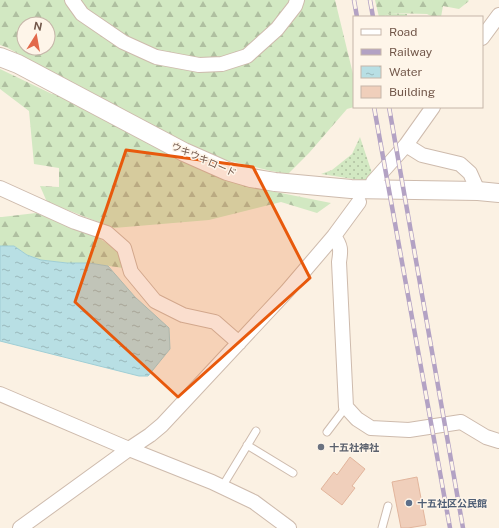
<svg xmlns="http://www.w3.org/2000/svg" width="499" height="528" font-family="'Public Sans','Noto Sans JP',sans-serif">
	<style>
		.grass { fill: url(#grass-dots) }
		.forest { fill: url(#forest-firs); fill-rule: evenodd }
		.water { fill: url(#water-ripples); stroke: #9fced5 }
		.building { fill: #f0cfbb; stroke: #e2b59c }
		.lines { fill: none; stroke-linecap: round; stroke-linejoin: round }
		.service-casing { stroke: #cebbad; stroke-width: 9 }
		.minor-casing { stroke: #cebbad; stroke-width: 16 }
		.tertiary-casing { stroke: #cebbad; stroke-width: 20 }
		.service { stroke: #fff; stroke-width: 7 }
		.minor { stroke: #fff; stroke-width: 14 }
		.tertiary { stroke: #fff; stroke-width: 18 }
		.rail-casing { stroke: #b3a2c4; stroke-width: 4.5 }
		.rail { stroke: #fef5e9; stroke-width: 3; stroke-dasharray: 9; stroke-linecap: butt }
		.marked { fill: #e8590c; fill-opacity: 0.2; stroke: #e8590c; stroke-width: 3; stroke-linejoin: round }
		.worship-dot { fill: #6b7280; stroke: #fef5e9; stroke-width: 1.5 }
		.service-dot { fill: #5c6f8a; stroke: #fef5e9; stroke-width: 1.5 }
		.labels { text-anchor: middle; stroke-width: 3; stroke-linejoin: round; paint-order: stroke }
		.street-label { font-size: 10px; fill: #72574a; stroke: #fef5e9 }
		.worship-label { font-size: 10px; font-weight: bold; fill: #5b616d; stroke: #fef5e9; text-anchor: start }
		.service-label { font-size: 10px; font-weight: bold; fill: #4e5e75; stroke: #fef5e9; text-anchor: start }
	</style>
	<defs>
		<pattern id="grass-dots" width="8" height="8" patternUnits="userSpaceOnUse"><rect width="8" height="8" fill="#d2e8c2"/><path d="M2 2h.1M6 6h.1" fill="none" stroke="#afbfa0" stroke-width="1.8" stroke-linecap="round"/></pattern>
		<pattern id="forest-firs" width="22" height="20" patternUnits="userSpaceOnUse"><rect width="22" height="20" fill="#d2e8c2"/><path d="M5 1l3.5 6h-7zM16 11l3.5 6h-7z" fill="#afbfa0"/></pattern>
		<pattern id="water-ripples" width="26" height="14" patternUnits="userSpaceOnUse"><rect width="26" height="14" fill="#b8dfe4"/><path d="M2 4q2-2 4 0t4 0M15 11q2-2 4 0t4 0" fill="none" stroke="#9ab8bb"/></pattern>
	</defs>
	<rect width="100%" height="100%" fill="#fbf1e3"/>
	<path class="grass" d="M391,13L407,14V17H382Z
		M360,137L372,173L366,181L321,174L332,170L352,154Z"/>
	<path class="forest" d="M0,0H335L354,78V107L347,109L309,153L288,174L271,171L226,160L175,141L169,152L228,181L276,192L331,203L317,213L281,202L209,220L114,228L47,202L40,186L59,187V168L34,164L29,111L0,89V69L52,94L70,82L6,47L0,45ZM24,24H48V48H24Z
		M375,0H468L469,1L459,9L443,6L441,17H433L427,14L391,13L382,17H379Z
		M36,213L99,238L117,250L123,268L89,263H67L41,260L27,255L14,246H0V217H2Z"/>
	<path class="water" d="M0,246H14L27,255L41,260L67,263H89L108,266L135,297L169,328L170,349L148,376H139L0,341Z"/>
	<path class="building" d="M350,457L365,469L352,486L355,488L342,505L321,489L334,472L337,475Z
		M417,477L426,525L408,528H401L392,482Z"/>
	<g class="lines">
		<defs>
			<path id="service" d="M327,432L346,407
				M247,445L293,473
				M222,487L256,431
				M382,528L388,506"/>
			<path id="minor" d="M72,0L82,14L123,42L156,57L199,65L222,64L247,56L277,29L295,6L297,0
				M482,38L499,15
				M406,145L422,155L460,164L470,173L478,191
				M373,182L406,145L433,107
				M0,188L75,222L107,233L124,248L131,272L155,301L183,315L215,322L239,343
				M334,236C341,246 341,250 339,262L346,407L357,419L371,428L409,430L461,422L486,437L499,441
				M0,394L129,449L212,482L254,502L289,528
				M20,528L129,449L150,435L162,425L287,291L334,236L359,202"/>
			<path id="tertiary" d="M0,57L18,64L184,152L227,171L251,178L275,182L351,189L478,191L499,193"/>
		</defs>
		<use href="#service" class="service-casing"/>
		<use href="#minor" class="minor-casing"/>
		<use href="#tertiary" class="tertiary-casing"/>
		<use href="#service" class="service"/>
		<use href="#minor" class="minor"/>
		<use href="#tertiary" class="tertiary"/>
		<defs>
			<path id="rail" d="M354,0L357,17
				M370,0L373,17
				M374,107L450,528
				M389,107L463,528"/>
		</defs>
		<use href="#rail" class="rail-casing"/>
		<use href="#rail" class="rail"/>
	</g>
	<path class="marked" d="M126,150L253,167L310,278L178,397L75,302Z"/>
	<circle class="worship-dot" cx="321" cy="447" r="4"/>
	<circle class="service-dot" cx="409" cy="503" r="4"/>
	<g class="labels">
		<g class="street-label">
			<text transform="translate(204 159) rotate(24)" y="4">ウキウキロード</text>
		</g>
		<g class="worship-label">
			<text x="329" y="451">十五社神社</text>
		</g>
		<g class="service-label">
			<text x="417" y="507">十五社区公民館</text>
		</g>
	</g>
	<rect x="353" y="16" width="130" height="92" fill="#fef5e9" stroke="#c6b6a9"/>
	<rect x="361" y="29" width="20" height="6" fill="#ffffff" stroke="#c6b6a9"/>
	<text x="389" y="36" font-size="12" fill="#72574a">Road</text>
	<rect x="361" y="49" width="20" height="6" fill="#b3a2c4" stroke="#c6b6a9"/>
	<text x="389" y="56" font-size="12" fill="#72574a">Railway</text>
	<rect x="361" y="66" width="20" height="12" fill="url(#water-ripples)" stroke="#c6b6a9"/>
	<text x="389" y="76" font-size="12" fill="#72574a">Water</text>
	<rect x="361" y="86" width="20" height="12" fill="#f0cfbb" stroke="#c6b6a9"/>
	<text x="389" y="96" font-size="12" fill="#72574a">Building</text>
	<g transform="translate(36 36) rotate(11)"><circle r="19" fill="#fef5e9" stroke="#c6b6a9"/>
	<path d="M0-3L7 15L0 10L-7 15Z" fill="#e2694b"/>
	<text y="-6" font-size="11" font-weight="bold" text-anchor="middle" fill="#72574a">N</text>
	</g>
</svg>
